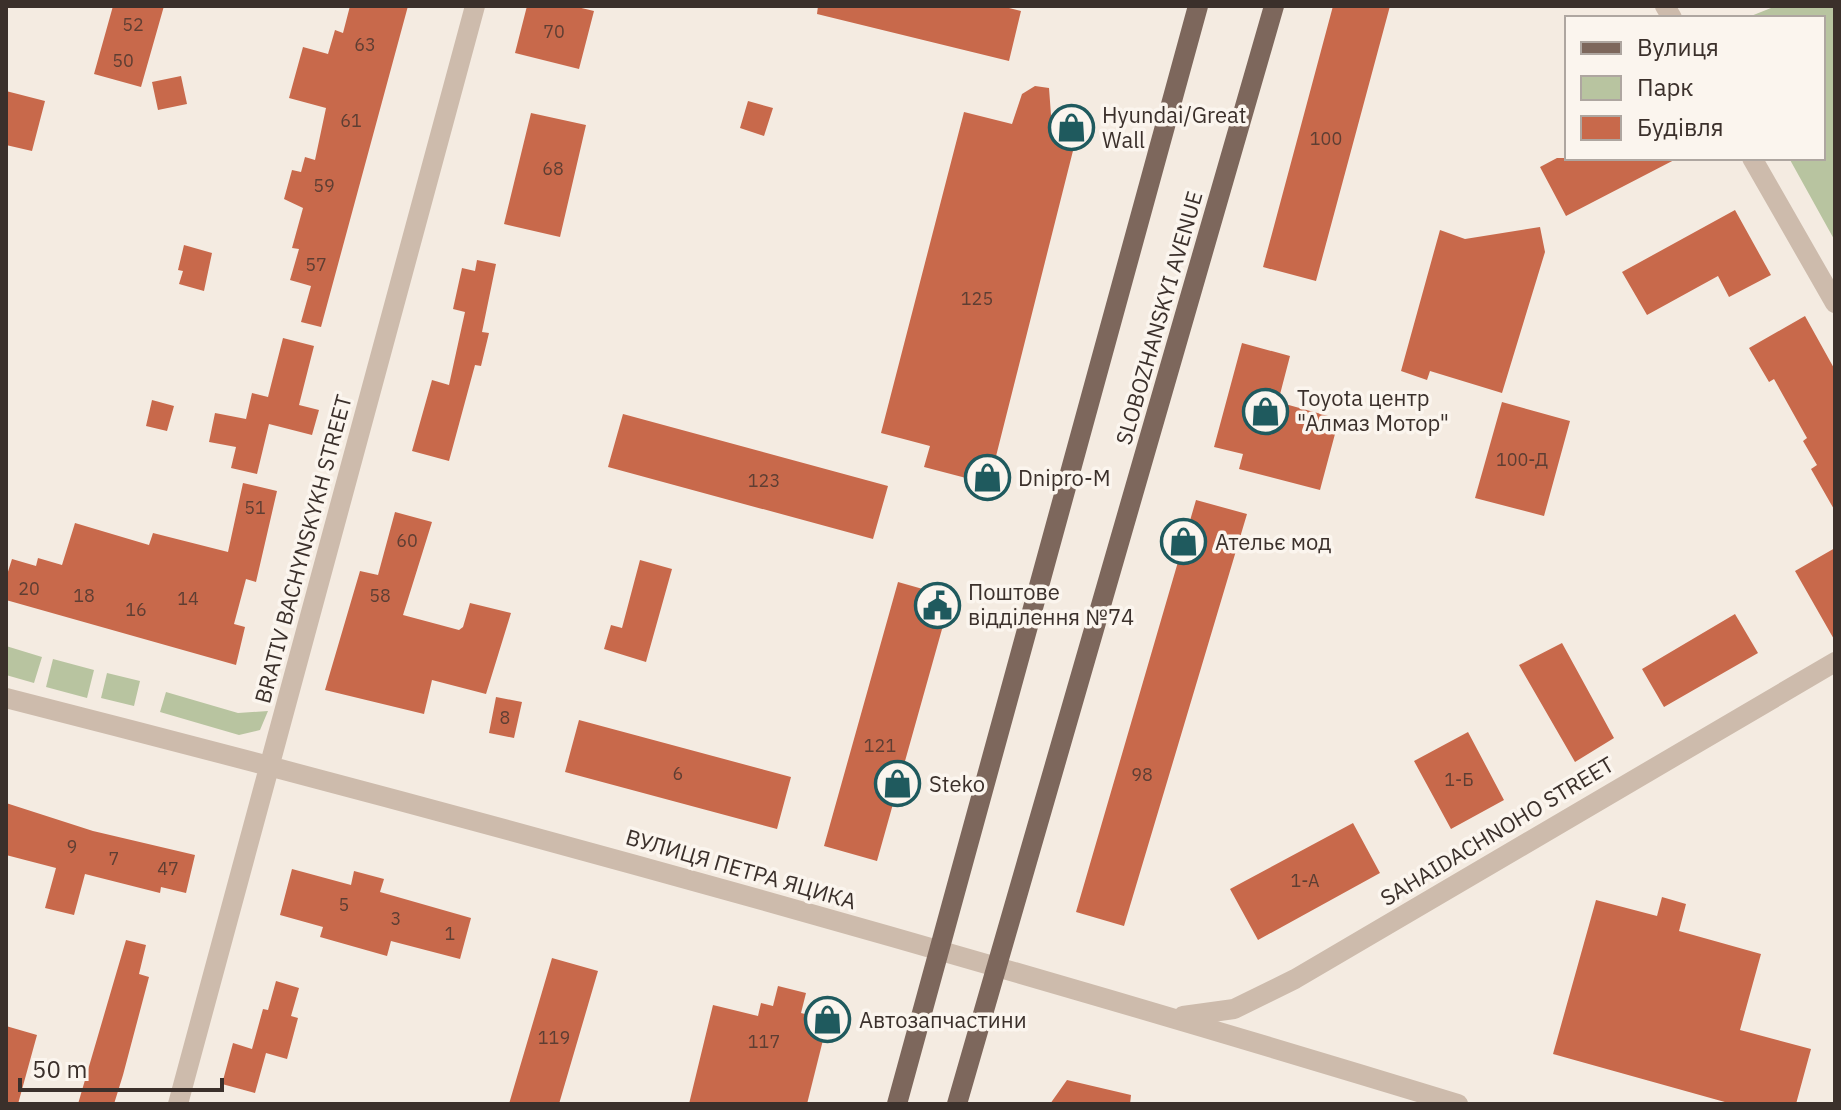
<svg xmlns="http://www.w3.org/2000/svg" width="1841" height="1110" font-family="'IBM Plex Sans',sans-serif">
	<style>
		.green { fill: #b8c4a0 }
		.building { fill: #c8694b }
		.lines { fill: none; stroke-linecap: round; stroke-linejoin: round }
		.minor { stroke: #cdbbac; stroke-width: 20 }
		.major { stroke: #7d675c; stroke-width: 20 }
		.labels { text-anchor: middle; stroke-width: 7; stroke-linejoin: round; paint-order: stroke }
		.number-label { font-size: 18px; fill: #5e3e33 }
		.poi-label { font-size: 22px; fill: #3b302b; stroke: #fbf5ee; text-anchor: start }
		.street-label { font-size: 22px; fill: #3b302b; stroke: #fbf5ee }
	</style>
	<rect width="100%" height="100%" fill="#f4ebe1"/>
	<path class="green" d="M1776,6H1835V241L1789,158H1823V18H1746Z
		M6,646L42,657L34,683L6,675Z
		M53,659L94,670L87,698L46,687Z
		M107,673L140,681L134,706L101,698Z
		M166,692L238,713L268,711L260,730L239,735L160,712Z"/>
	<path class="building" d="M113,6H164L141,87L94,74Z
		M350,6H408L321,327L301,322L311,286L290,280L299,249L292,248L303,208L284,199L292,170L301,172L305,157L315,160L326,108L289,98L303,47L328,54L335,30L343,33Z
		M527,6H573L594,11L579,69L515,53Z
		M818,6H1001L1021,11L1009,61L817,14Z
		M1333,6H1390L1316,281L1263,267Z
		M181,76L187,104L158,110L152,82Z
		M1035,86L1049,88L1051,115L1080,123L989,484L924,467L930,446L881,433L964,112L1012,124L1022,94Z
		M6,91L45,101L32,151L6,145Z
		M748,101L773,108L764,136L740,128Z
		M531,113L586,125L560,237L504,224Z
		M1557,158H1678L1566,216L1540,167Z
		M1735,210L1771,275L1729,297L1718,276L1647,315L1622,272Z
		M1540,227L1545,252L1502,393L1430,371L1427,380L1401,371L1440,230L1465,239Z
		M184,245L212,253L204,291L179,284L183,271L178,270Z
		M477,260L496,264L482,332L489,333L481,366L475,365L449,461L412,451L432,380L449,385L465,312L453,309L462,268L475,271Z
		M1805,316L1835,370V511L1811,469L1817,465L1803,441L1807,438L1774,379L1769,382L1749,348Z
		M283,338L314,346L299,405L319,410L312,435L269,424L257,474L231,468L236,447L209,442L215,413L246,419L252,393L268,397Z
		M1242,343L1290,356L1278,402L1339,419L1320,490L1239,469L1243,454L1214,447Z
		M152,400L174,406L167,431L146,426Z
		M1502,402L1570,421L1544,516L1475,498Z
		M623,414L888,486L873,539L608,467Z
		M243,483L277,491L256,582L246,579L234,624L245,627L236,665L6,600V578L12,559L36,566L38,558L62,565L75,523L149,545L153,533L228,552Z
		M1196,500L1247,514L1124,926L1076,912Z
		M395,512L432,522L403,615L459,630L463,627L470,603L511,613L486,694L432,680L424,714L325,690L360,571L378,575Z
		M1835,548V641L1795,571Z
		M640,560L672,569L646,662L604,649L611,625L622,628Z
		M898,582L951,597L877,861L824,846Z
		M1735,614L1758,653L1664,707L1642,669Z
		M1562,643L1614,738L1575,762L1519,665Z
		M496,697L522,702L514,738L489,733Z
		M579,720L791,777L777,829L565,772Z
		M1468,732L1504,800L1451,829L1414,761Z
		M6,803L93,831L195,855L186,893L161,887L160,893L85,874L74,915L45,908L56,868L6,855Z
		M1353,823L1380,873L1258,940L1230,889Z
		M292,869L351,885L354,871L384,879L380,892L471,918L460,959L391,941L387,956L320,937L323,927L280,915Z
		M1662,897L1686,904L1679,931L1761,954L1740,1030L1811,1049L1796,1104H1732L1553,1054L1596,900L1657,916Z
		M126,940L146,945L139,974L149,977L123,1075L114,1104H78Z
		M552,958L598,971L559,1104H509Z
		M276,981L299,988L291,1016L298,1018L287,1059L266,1053L255,1093L222,1084L233,1043L252,1049L263,1009L268,1010Z
		M778,986L806,993L801,1013L828,1020L807,1104H689L713,1005L758,1016L761,1003L773,1006Z
		M6,1026L37,1035L18,1104H6Z
		M1067,1080L1131,1095L1130,1104H1050Z"/>
	<g class="lines">
		<path class="minor" d="M1665,6L1672,18
			M1752,158L1835,303
			M6,698C493,822 977,957 1458,1104
			M1183,1016L1234,1009L1295,979L1835,662
			M178,1104L475,6"/>
		<path class="major" d="M897,1104L1198,6
			M957,1104L1274,6"/>
	</g>
	<defs>
		<symbol id="shop-ring" viewBox="-11 -11 22 22"><circle r="9.5" fill="#fbf5ee" stroke="#1f5a5e" stroke-width="1.5"/><path d="M-5-2.5h2.3a2.7 3.5 0 0 1 5.4 0H5L5.5 6h-11ZM-1.5-2.5h3a1.5 2.3 0 0 0-3 0Z" fill="#1f5a5e"/></symbol>
		<symbol id="civic-ring" viewBox="-11 -11 22 22"><circle r="9.5" fill="#fbf5ee" stroke="#1f5a5e" stroke-width="1.5"/><path d="M-.6-6.5H3V-4.5H.6V-3L4-1V1h2V6H-6V1h2V-1L-.6-3ZM-1.2 2.5V6h2.4V2.5Z" fill="#1f5a5e"/></symbol>
	</defs>
	<g fill-rule="evenodd">
		<use href="#shop-ring" x="1046" y="102" width="51" height="51"/>
		<use href="#shop-ring" x="1240" y="386" width="51" height="51"/>
		<use href="#shop-ring" x="962" y="452" width="51" height="51"/>
		<use href="#shop-ring" x="1158" y="516" width="51" height="51"/>
		<use href="#civic-ring" x="912" y="580" width="51" height="51"/>
		<use href="#shop-ring" x="872" y="758" width="51" height="51"/>
		<use href="#shop-ring" x="802" y="994" width="51" height="51"/>
	</g>
	<g class="labels">
		<g class="number-label">
			<text x="133" y="31">52</text>
			<text x="554" y="38">70</text>
			<text x="365" y="51">63</text>
			<text x="123" y="67">50</text>
			<text x="351" y="127">61</text>
			<text x="1326" y="145">100</text>
			<text x="553" y="175">68</text>
			<text x="324" y="192">59</text>
			<text x="316" y="271">57</text>
			<text x="977" y="305">125</text>
			<text x="1522" y="466">100-Д</text>
			<text x="764" y="487">123</text>
			<text x="255" y="514">51</text>
			<text x="407" y="547">60</text>
			<text x="29" y="595">20</text>
			<text x="84" y="602">18</text>
			<text x="380" y="602">58</text>
			<text x="188" y="605">14</text>
			<text x="136" y="616">16</text>
			<text x="505" y="724">8</text>
			<text x="880" y="752">121</text>
			<text x="678" y="780">6</text>
			<text x="1142" y="781">98</text>
			<text x="1459" y="786">1-Б</text>
			<text x="72" y="853">9</text>
			<text x="114" y="865">7</text>
			<text x="168" y="875">47</text>
			<text x="1305" y="887">1-А</text>
			<text x="344" y="911">5</text>
			<text x="396" y="925">3</text>
			<text x="450" y="940">1</text>
			<text x="554" y="1044">119</text>
			<text x="764" y="1048">117</text>
		</g>
		<g class="poi-label">
			<text x="1102" y="123">Hyundai/Great<tspan x="1102" dy="25">Wall</tspan></text>
			<text x="1297" y="406">Toyota центр<tspan x="1297" dy="25">"Алмаз Мотор"</tspan></text>
			<text x="1018" y="486">Dnipro-M</text>
			<text x="1215" y="550">Ательє мод</text>
			<text x="968" y="600">Поштове<tspan x="968" dy="25">відділення №74</tspan></text>
			<text x="929" y="792">Steko</text>
			<text x="859" y="1028">Автозапчастини</text>
		</g>
		<g class="street-label">
			<text transform="translate(1159 318) rotate(-74)" y="8">SLOBOZHANSKYI AVENUE</text>
			<text transform="translate(303 549) rotate(-75)" y="8">BRATIV BACHYNSKYKH STREET</text>
			<text transform="translate(1497 831) rotate(-31)" y="8">SAHAIDACHNOHO STREET</text>
			<text transform="translate(741 869) rotate(16)" y="8">ВУЛИЦЯ ПЕТРА ЯЦИКА</text>
		</g>
	</g>
	<rect width="1841" height="1110" fill="none" stroke="#3b302b" stroke-width="16"/>
	<rect x="1565" y="16" width="260" height="144" fill="#fbf5ee" stroke="#aea6a0" stroke-width="2"/>
	<rect x="1581" y="42" width="40" height="12" fill="#7d675c" stroke="#aea6a0" stroke-width="2"/>
	<text x="1637" y="56" font-size="24" fill="#3b302b">Вулиця</text>
	<rect x="1581" y="76" width="40" height="24" fill="#b8c4a0" stroke="#aea6a0" stroke-width="2"/>
	<text x="1637" y="96" font-size="24" fill="#3b302b">Парк</text>
	<rect x="1581" y="116" width="40" height="24" fill="#c8694b" stroke="#aea6a0" stroke-width="2"/>
	<text x="1637" y="136" font-size="24" fill="#3b302b">Будівля</text>
	<path d="M20 1078v12h202v-12" fill="none" stroke="#3b302b" stroke-width="4"/>
	<text x="32" y="1078" font-size="24" fill="#3b302b" stroke="#fbf5ee" stroke-width="6" paint-order="stroke">50 m</text>
</svg>
